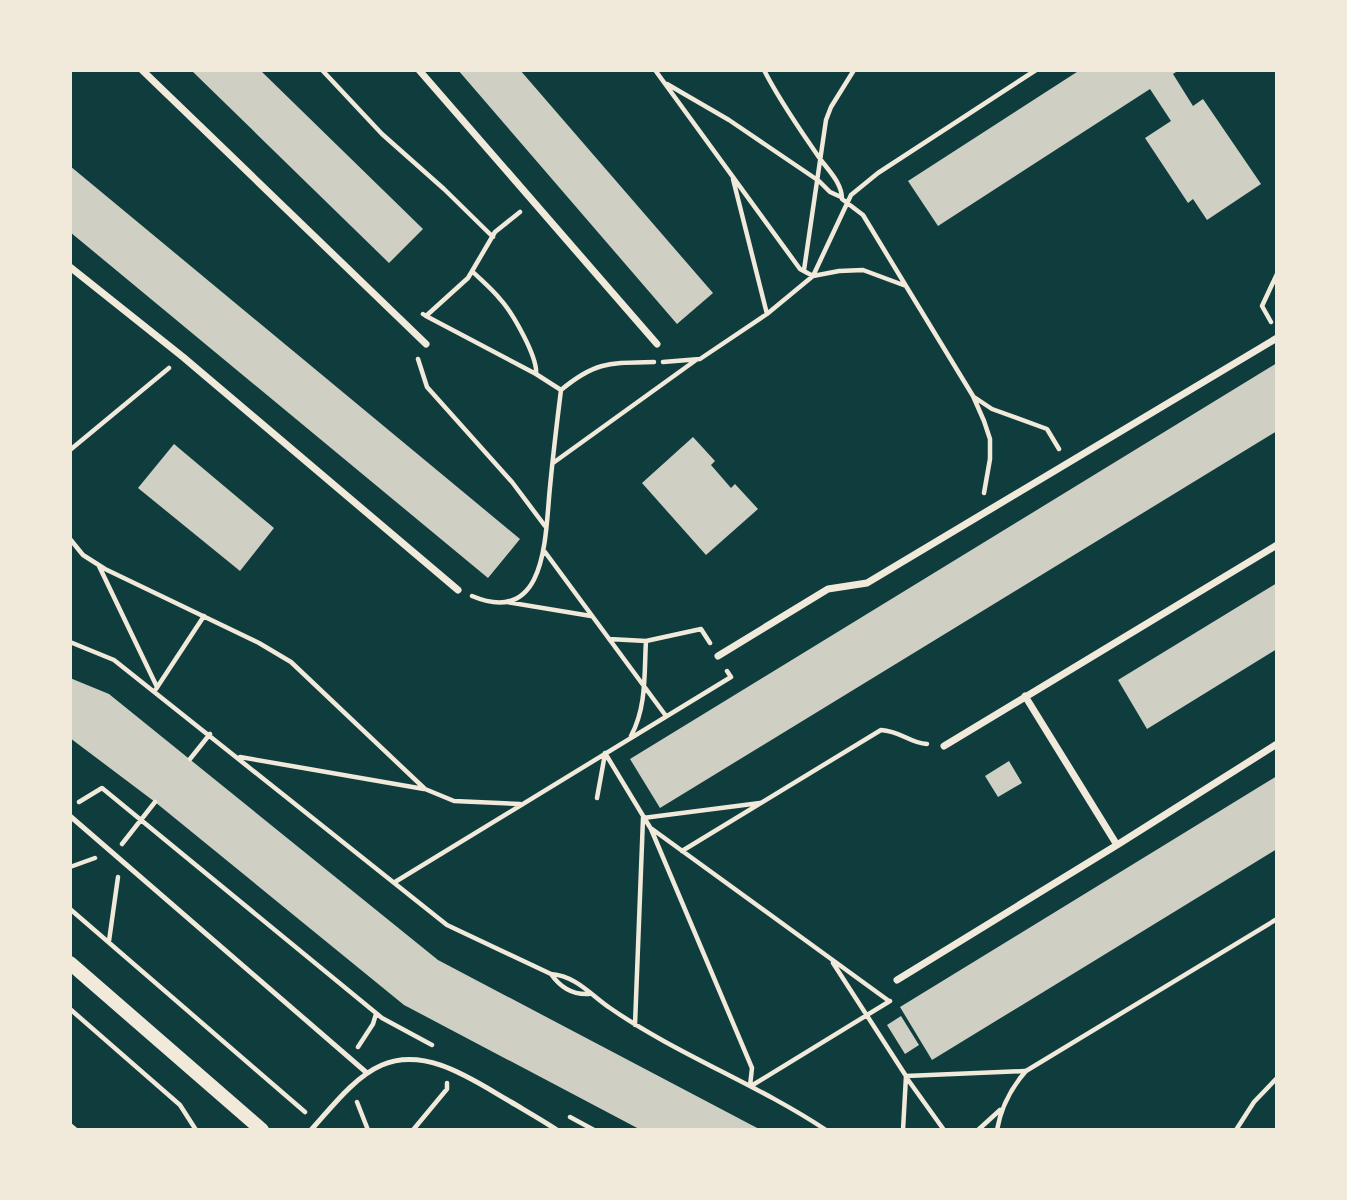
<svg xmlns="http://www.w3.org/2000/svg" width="1347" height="1200" font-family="'Zilla Slab',serif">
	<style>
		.building { fill: #cfcfc3 }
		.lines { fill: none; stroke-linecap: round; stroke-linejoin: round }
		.path { stroke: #f1e9da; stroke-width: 4.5 }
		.service { stroke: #f1e9da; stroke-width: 5 }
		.minor { stroke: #f1e9da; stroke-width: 7 }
		.secondary { stroke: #f1e9da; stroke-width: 14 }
	</style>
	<rect width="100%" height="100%" fill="#0f3d3e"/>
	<path class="building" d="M191,70H260L423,229L389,263Z
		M458,70H520L713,293L677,324Z
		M1080,70H1179L1173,74L1193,106L1203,99L1261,184L1207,220L1193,199L1188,203L1145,138L1171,121L1150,89L938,226L908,181Z
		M70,166L520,539L488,578L70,232Z
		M1277,363V431L660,808L630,759Z
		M693,437L715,461L711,465L731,488L735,484L758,509L706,555L642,483Z
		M174,444L274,528L240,571L138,488Z
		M1277,583V649L1147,729L1118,680Z
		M70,678L109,694L438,960L761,1130H641L404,1005L155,802L70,738Z
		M1009,761L1022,783L998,797L985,776Z
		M1277,776V849L932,1060L900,1007Z
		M901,1016L919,1045L905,1054L887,1025Z"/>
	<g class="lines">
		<path class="path" d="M322,70L382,134L444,189L493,237
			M655,70L800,269L813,276L839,271L863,270L906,286L973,396L984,421L990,439V459L984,493
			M764,70C779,100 799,128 818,156C827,169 842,182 842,199L863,215L906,286
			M667,84L729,120L819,181L830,192L841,197
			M733,179L767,314
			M804,270L826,120L831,107L854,70
			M472,271C481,280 492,289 500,299C512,312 538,357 536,374
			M423,314L426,316L468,278L495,232L520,212
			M426,316L536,374L561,390
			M1271,322L1262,306L1277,274
			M418,359L427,387L512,482L545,526
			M663,362L700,359L767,314L813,276L851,195L878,173L1036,70
			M974,397L992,409L1047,429L1059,449
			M70,450L169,368
			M553,463L696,360
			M70,539L83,555L105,569L259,643L291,662L425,789L454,801L520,804
			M545,552L666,716
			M99,566L157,687
			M472,596C548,628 545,534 550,487C553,455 557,422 561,390C596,361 610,363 654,362
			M507,602L591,616
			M609,639L646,641L701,629L710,643
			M70,642L114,660L447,925L551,974C576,976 591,995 610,1008C678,1055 757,1084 826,1130
			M156,689L204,616
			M631,736C647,706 644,673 646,641
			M605,753L651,829L752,1068L750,1086
			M240,757L424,789
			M190,759L210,734
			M597,798L605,754
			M79,802L102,788L382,1018L432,1045
			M643,818L760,803
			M652,829L889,1001
			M122,844L155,802
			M682,851L881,730C901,731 909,743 927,744
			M70,867L95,858
			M395,882L731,677L727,671
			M70,909L305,1112
			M109,941L118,877
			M833,963L906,1076L903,1130
			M551,974C560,987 573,995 589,994
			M70,1009L180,1105L196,1130
			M635,1025L643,818
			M358,1047L373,1024L376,1014
			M906,1076L1025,1071
			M906,1077L944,1130
			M751,1086L890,1001
			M357,1102L368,1130
			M570,1117L594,1130
			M70,1125L76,1130
			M413,1130L447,1089V1083
			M978,1130L1000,1110
			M997,1130C1001,1107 1010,1089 1026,1071L1277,919
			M1236,1130L1254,1102L1277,1078"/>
		<path class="service" d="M70,816L367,1073
			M311,1130C331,1108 354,1077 382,1065C427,1046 474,1081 511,1102C526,1111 542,1120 557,1130"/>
		<path class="minor" d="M142,70L426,344
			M419,70L657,344
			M70,267L183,357L458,590
			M718,656L828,589L867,583L1277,338
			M1025,696L1117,845L1277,744
			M944,746L1277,545
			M897,980L1117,845"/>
		<path class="secondary" d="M70,963L262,1130"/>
	</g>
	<rect width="1347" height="1200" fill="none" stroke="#f1e9da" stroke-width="144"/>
</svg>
